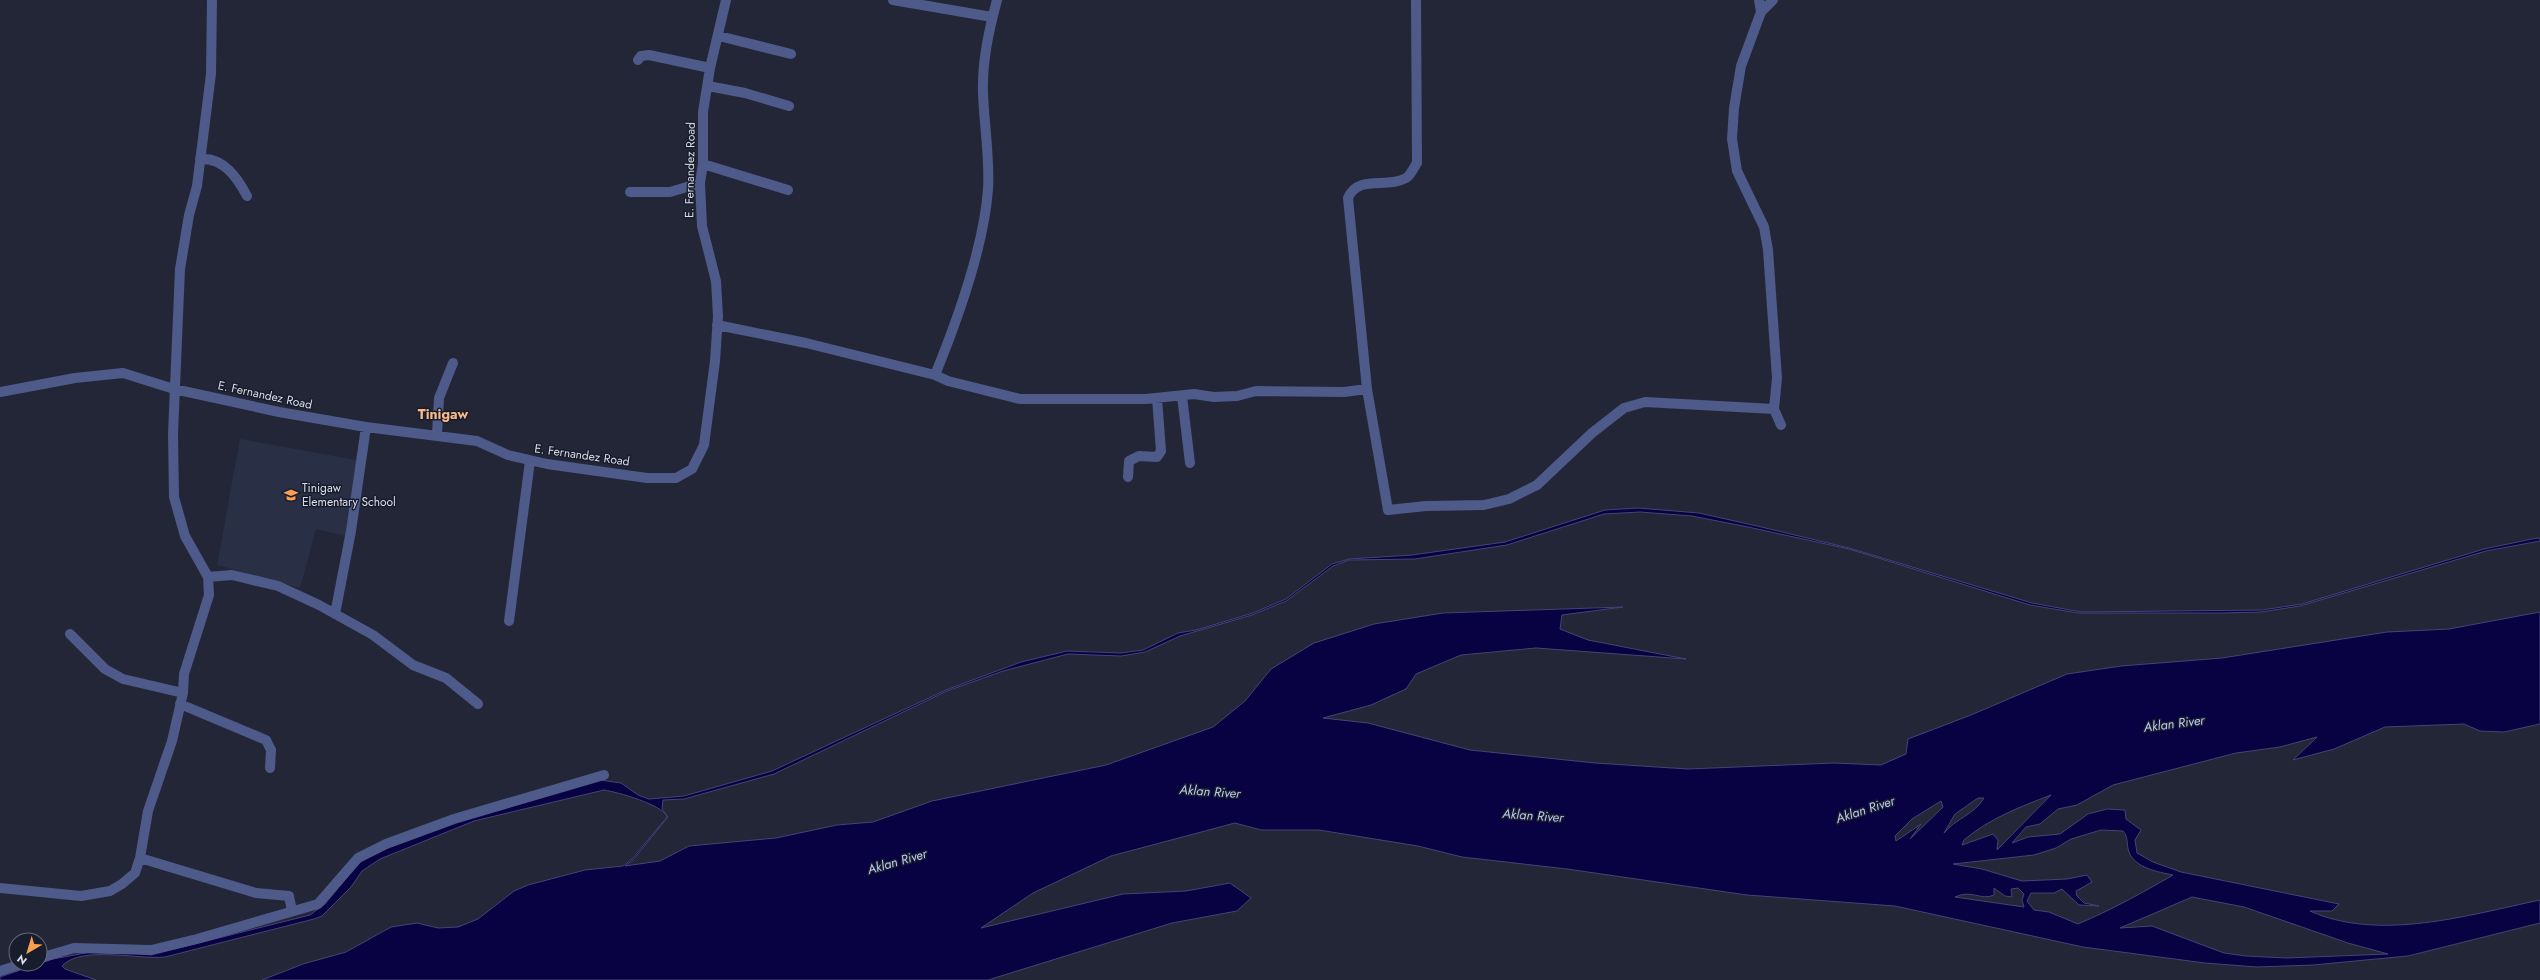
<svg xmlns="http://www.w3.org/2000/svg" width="2540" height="980" font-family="Jost,sans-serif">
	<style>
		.built { fill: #292f45 }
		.water { fill: #080142; stroke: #474374; fill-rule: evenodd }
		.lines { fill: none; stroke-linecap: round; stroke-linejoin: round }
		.minor { stroke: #4e5a89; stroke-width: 10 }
		.labels { text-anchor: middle; stroke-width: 3; stroke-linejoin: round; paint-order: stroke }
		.street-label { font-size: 12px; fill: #dadde9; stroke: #181d2d }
		.poi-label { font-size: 12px; fill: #dadde9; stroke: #181d2d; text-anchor: start }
		.water-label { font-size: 13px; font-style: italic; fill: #bdc8f0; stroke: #181d2d }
		.quarter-label { font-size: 14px; font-weight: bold; fill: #faba87; stroke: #181d2d }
	</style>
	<rect width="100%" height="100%" fill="#222637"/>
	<path class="built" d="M240,439L357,460L346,536L316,529L300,588L217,565Z"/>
	<path class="water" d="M1638,508L1699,513L1757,526L1849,548L2032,603L2081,612L2262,610L2302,604L2484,549L2532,539L2540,538V541L2486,551L2300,606L2261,612L2222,613H2078L2030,605L1849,549L1748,527L1692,516L1640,512L1604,514L1507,545L1415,559L1349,560L1333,566L1286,601L1252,615L1180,636L1145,652L1121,656L1068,654L1003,671L947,691L774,774L684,799L663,800L662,809L668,817L633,860L625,866L660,861L689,846L776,838L837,825L873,822L932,801L1106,765L1213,727L1245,701L1271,669L1314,643L1374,624L1443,613L1623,607L1562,615L1560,629L1588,640L1686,659L1536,648L1461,655L1416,674L1406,689L1371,705L1323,718L1368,723L1470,750L1595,763L1688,769L1834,763L1881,765L1906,754L1908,739L1971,715L2067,674L2121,666L2222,658L2387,632L2449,629L2540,612V724L2504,732L2480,731L2464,724L2385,727L2334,749L2293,760L2317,737L2280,747L2236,753L2113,785L2077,805L2058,809L2040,824L2026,827L2012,843L2028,837L2060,834L2088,814L2107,809L2125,810L2126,819L2141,830L2135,840L2137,853L2153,862L2181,872L2339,904L2332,911H2310C2379,942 2469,915 2540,900V923L2408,956L2313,965L2257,967L2205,963L2083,947L1895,906L1747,895L1567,869L1462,857L1418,846L1319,830H1261L1235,823L1111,856L1033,893L981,928L1123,894L1186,891L1230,883L1251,898L1237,911L1172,923L988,980H262L303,964L346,952L391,927L417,923L438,928L458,927L478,919L514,891L528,885L585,870L623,866L632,859L667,817C664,805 617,792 604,790L474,821L380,859L362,871L351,887L322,916L314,919L165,957C139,960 81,945 62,966L65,969L96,980H0V977L53,959L102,950L151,955L310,915L325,904L358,864L374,852L470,816L600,780L621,783L638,795L649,799L684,796L772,771L946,690L1021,662L1067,651L1121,653L1143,650L1178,633L1196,630L1253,613L1286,599L1332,564L1349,559L1412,555L1505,542L1605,510ZM2051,795L1997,850L1998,840L1993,834L1962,845L1964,840C1990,818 2020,807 2051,795ZM1978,798H1984C1975,814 1955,819 1944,833L1955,814ZM1941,801L1943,807L1910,839L1921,824L1896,841L1895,836L1912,819ZM2101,830L2123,831C2129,838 2126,844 2129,852C2135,868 2158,872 2173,875C2142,893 2111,910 2078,924L2049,912L2034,910L2027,901L2031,893H2054L2062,889L2079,905L2099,906L2084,903L2077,896L2076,891L2092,882L2087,875L2067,879L2022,881L1982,869L1953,864L2034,855L2056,848L2071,839ZM1994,888L2005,896L2012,897L2011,889L2018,888L2024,894L2022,900L2024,907L1955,897C1971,889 1981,901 1994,895ZM2192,897L2244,907L2348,943L2388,954L2286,958L2246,956L2224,953L2152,926L2120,928Z"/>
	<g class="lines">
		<path class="minor" d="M893,0L992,17
			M997,0C989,30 982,61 983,93C984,124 990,158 988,189C984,247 957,321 935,375L948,381L1020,399H1146L1194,394L1214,397L1237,396L1256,391L1344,392L1367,389
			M1416,0L1417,163C1414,167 1411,175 1406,178C1387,189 1358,174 1348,198L1367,389L1388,510L1426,506L1484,505L1509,499L1537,485L1592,433L1624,408L1645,402L1774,409
			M1759,0L1761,12L1741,66L1734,108L1732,139L1737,171L1764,227L1768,250L1777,378L1774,409L1781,425
			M1761,12L1773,0
			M719,36L791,54
			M638,60L641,56L649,55L710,68
			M708,86L745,93L789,106
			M200,159C224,157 238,179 247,196
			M703,164L788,190
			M630,192H670L700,183
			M717,325L806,343L935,375
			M0,392L75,378L123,373L174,389L279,412L366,427L477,441L508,455L547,464L647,478H676L692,469L704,445L715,361L718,316L716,281L702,226L700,183L703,164V112L710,68L726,0
			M1182,396L1190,463
			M437,434L439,398L453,363
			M1128,477L1129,461L1139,456L1157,457L1161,451L1157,398
			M208,577L232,575L278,586L319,605L373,635L413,665L446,678L478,704
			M335,614L351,531L366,427
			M509,621L530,461
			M70,634L105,669L123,679L183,693
			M180,704L266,740L271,750L270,768
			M140,858L256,893L289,896L292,911
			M0,888L81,896L110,891L122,884L135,873L140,858L148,811L172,741L183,693L184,674L209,595L208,577L185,536L174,497L173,434L180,269L189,215L197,186L211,74L212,0
			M40,958L74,948L151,950L197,939L318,904L358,858L386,844L454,819L604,775
			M0,971L22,964"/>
	</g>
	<defs>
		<symbol id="school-bare" viewBox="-9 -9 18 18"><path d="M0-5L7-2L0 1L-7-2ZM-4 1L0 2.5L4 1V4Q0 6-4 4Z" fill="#fa9f4f" stroke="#181d2d" stroke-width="2.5" paint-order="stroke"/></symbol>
	</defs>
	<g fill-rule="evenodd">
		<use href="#school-bare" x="281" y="485" width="20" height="20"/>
	</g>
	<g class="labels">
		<g class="street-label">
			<text transform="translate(690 170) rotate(-89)" y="4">E. Fernandez Road</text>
			<text transform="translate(265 395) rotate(12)" y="4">E. Fernandez Road</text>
			<text transform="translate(582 455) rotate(8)" y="4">E. Fernandez Road</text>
		</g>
		<g class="poi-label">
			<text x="302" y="492">Tinigaw<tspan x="302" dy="14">Elementary School</tspan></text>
		</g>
		<g class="water-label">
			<text transform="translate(2174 723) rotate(-7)" y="5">Aklan River</text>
			<text transform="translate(1210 791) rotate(4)" y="5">Aklan River</text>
			<text transform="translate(1865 809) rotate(-18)" y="5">Aklan River</text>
			<text transform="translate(1533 815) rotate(4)" y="5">Aklan River</text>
			<text transform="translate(897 861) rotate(-16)" y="5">Aklan River</text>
		</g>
		<g class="quarter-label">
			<text x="443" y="419">Tinigaw</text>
		</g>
	</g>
	<g transform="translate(28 952) rotate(218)"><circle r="19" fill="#181d2d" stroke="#666a78"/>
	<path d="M0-3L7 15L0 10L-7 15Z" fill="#fa9f4f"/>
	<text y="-6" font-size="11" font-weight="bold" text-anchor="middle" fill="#dadde9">N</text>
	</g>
</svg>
